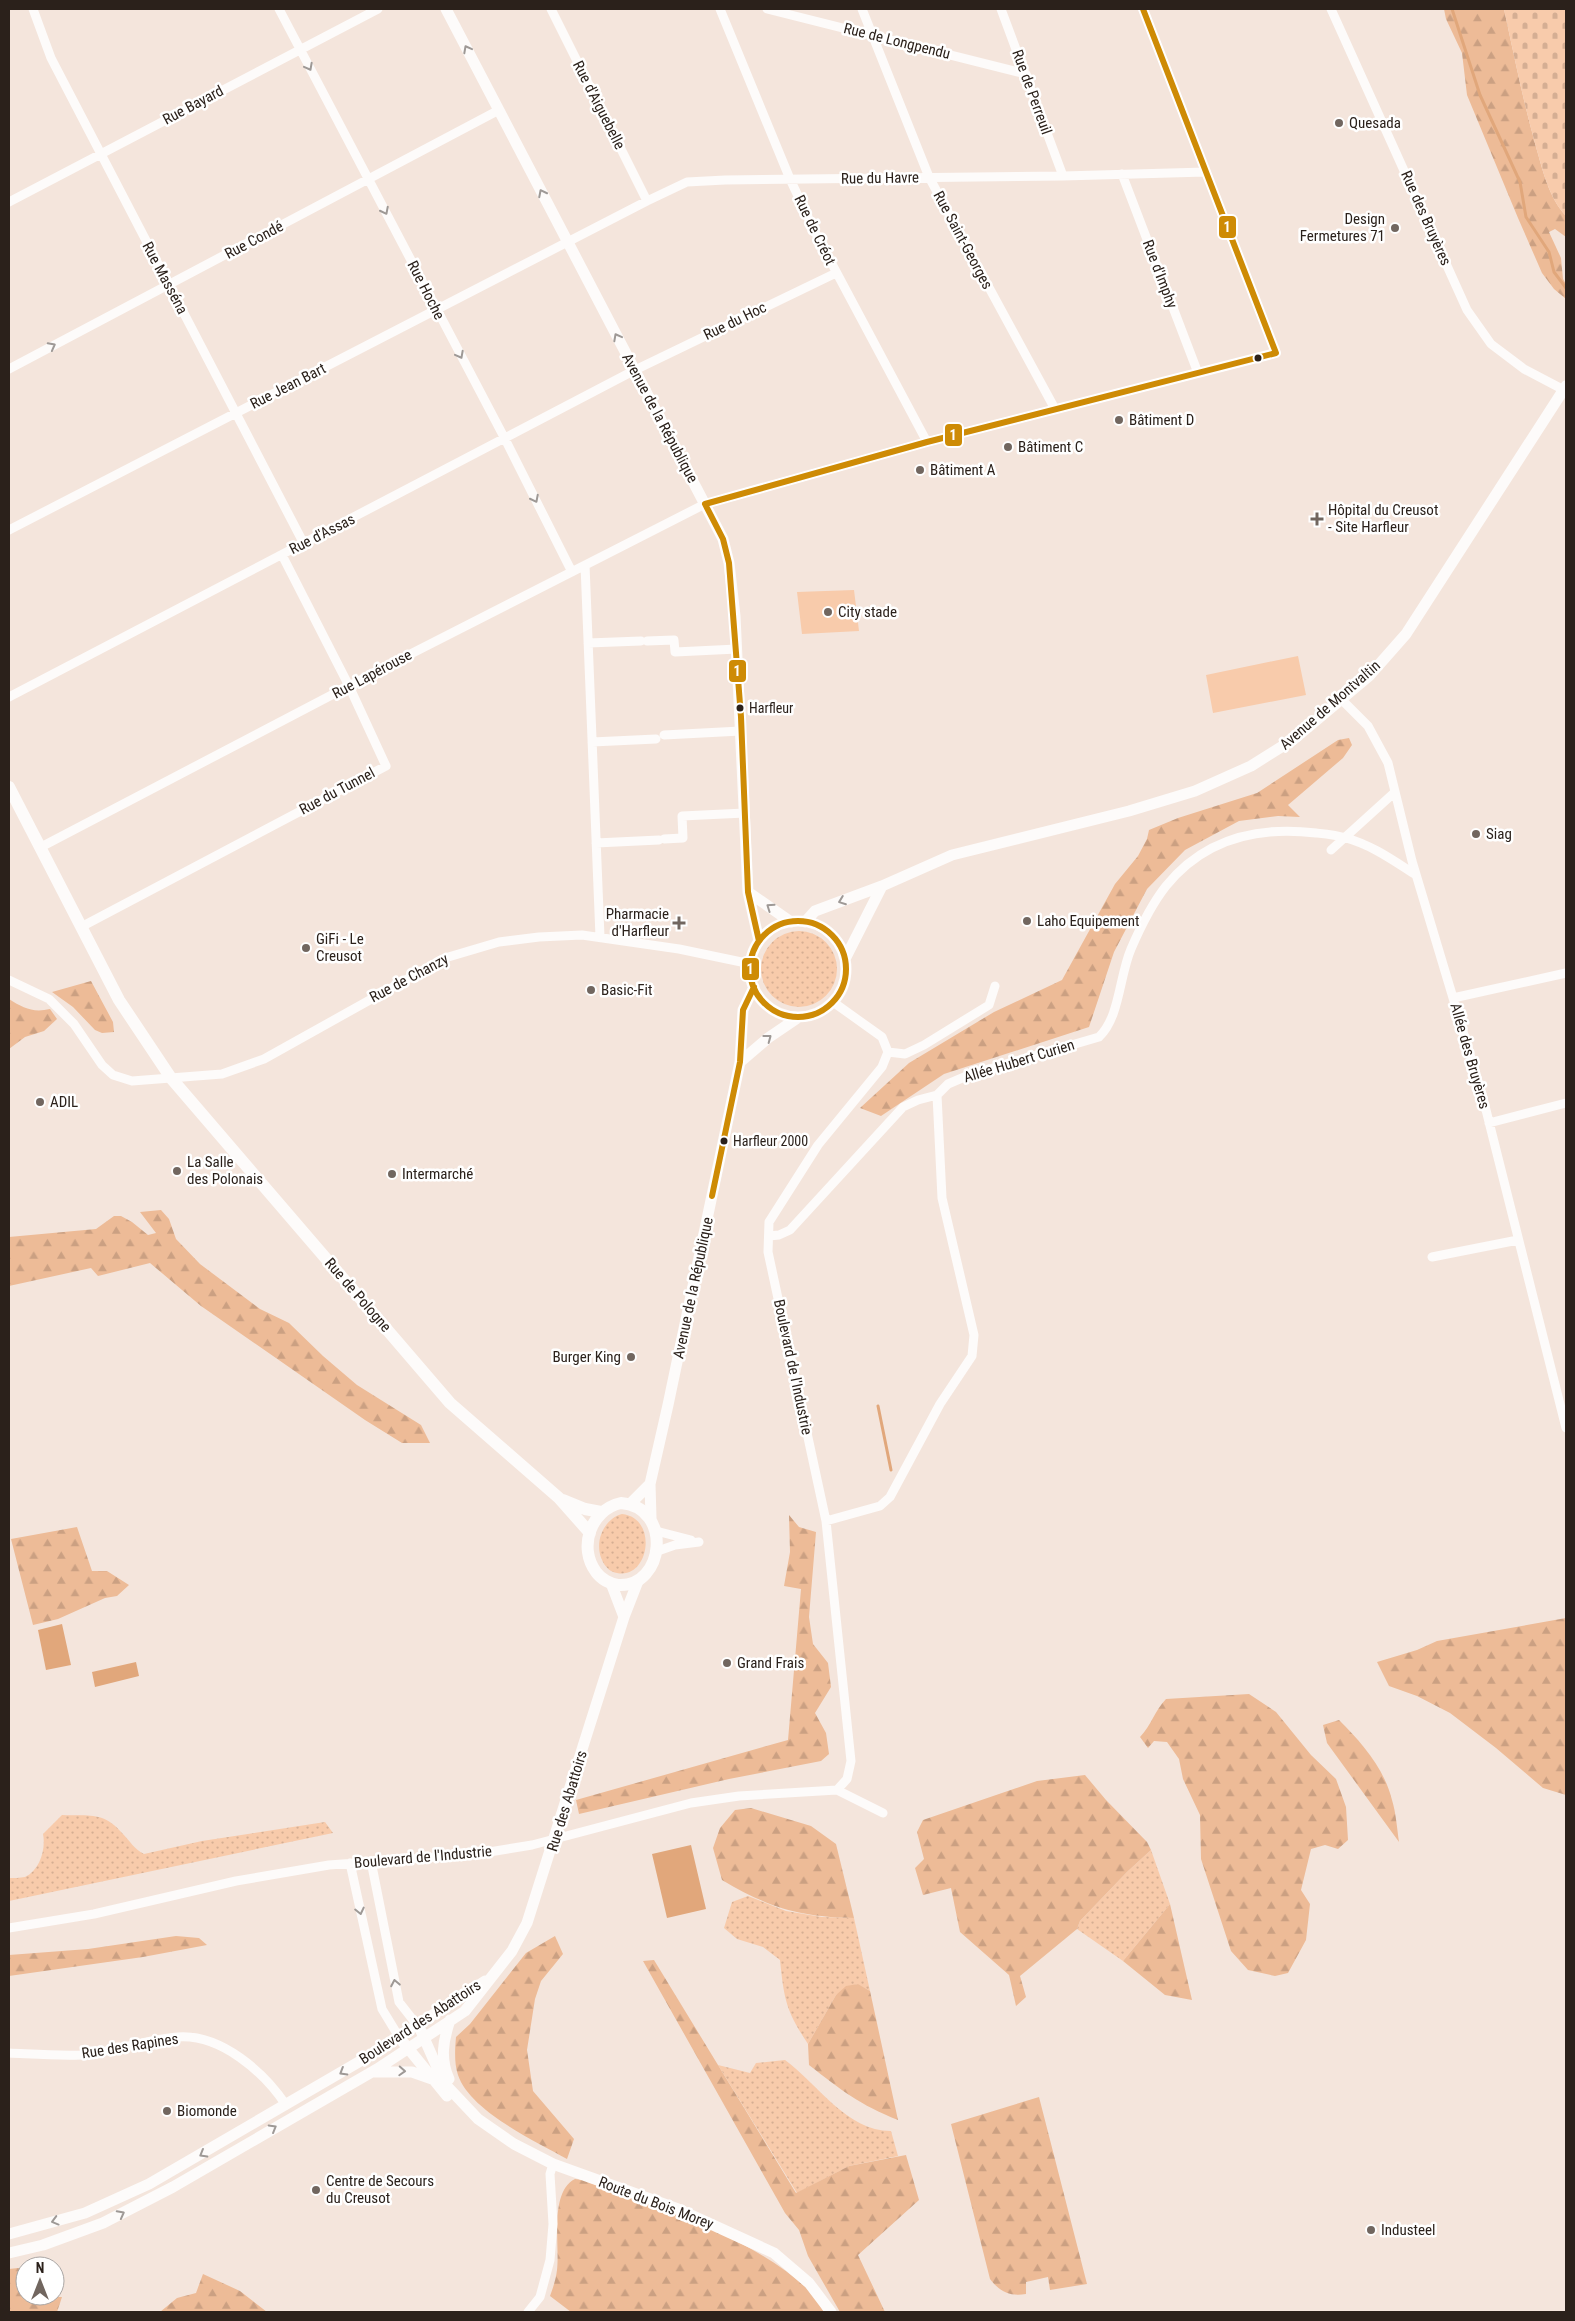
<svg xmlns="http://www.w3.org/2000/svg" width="1575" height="2321" font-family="'Roboto Condensed',sans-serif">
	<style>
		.grass { fill: url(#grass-dots) }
		.forest { fill: url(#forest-firs) }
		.cemetery { fill: url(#cemetery-stones) }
		.pitch { fill: #f8cbab }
		.water { fill: #e1a77b }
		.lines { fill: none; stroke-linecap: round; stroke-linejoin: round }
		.stream { stroke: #e1a77b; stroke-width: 3 }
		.minor { stroke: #fdfbfa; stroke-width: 9 }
		.tertiary { stroke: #fdfbfa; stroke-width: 11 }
		.secondary { stroke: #fdfbfa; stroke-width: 12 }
		.bus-1-casing { stroke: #fff; stroke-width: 10 }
		.bus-1 { stroke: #ce8b05; stroke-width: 6 }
		.oneway { stroke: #9e9996 }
		.poi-dot { fill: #71665f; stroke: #fff; stroke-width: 2 }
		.bus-dot { fill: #2b211b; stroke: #fff; stroke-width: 2 }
		.labels { text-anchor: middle; stroke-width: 5; stroke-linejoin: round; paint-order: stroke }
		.bus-label { font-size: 14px; fill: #2b211b; stroke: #fff; text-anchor: start }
		.street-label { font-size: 15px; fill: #2b211b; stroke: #fff }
		.poi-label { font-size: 15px; fill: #2b211b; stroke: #fff; text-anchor: start }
		.line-badge { stroke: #fff; stroke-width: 2 }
		.badge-label { font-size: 14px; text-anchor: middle; font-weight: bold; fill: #fff }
	</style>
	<defs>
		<pattern id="grass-dots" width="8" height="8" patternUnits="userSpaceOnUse" patternTransform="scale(1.25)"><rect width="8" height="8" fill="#f8cbab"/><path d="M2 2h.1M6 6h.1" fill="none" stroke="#d5ae93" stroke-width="1.8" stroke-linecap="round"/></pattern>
		<pattern id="forest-firs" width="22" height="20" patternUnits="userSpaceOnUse" patternTransform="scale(1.25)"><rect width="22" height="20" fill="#edbb97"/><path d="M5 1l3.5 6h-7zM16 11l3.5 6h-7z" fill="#cba082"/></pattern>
		<pattern id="cemetery-stones" width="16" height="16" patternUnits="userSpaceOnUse" patternTransform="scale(1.25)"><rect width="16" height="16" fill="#f8cbab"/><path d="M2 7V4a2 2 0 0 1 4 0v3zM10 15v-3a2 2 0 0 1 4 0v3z" fill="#d5ae93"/></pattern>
	</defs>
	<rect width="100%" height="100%" fill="#f4e5dc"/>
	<path class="grass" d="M761 969a38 38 0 1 1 76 0a38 38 0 1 1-76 0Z
		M622,1514C659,1518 649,1580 617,1573C611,1572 606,1568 603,1562C593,1544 603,1519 622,1514Z
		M62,1815C87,1816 104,1811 122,1833C130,1841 134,1849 144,1854L202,1841L325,1822L333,1833L9,1901V1878C14,1878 20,1878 25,1877C40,1870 46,1849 43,1834Z
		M1151,1850L1170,1904L1123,1961L1077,1929L1080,1921L1127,1872Z
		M748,1896L786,1911L822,1917L854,1918L870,1991L857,1984L836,1995L808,2044C786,2011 784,1999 780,1960L763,1947L737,1939L724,1928L732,1902Z
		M785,2060C818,2084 846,2131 891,2131L898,2156L849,2166L797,2193L718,2065L750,2073L756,2063Z"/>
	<path class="forest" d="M1444,9H1504C1514,55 1523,101 1536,147C1543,171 1549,198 1566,216V237L1555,229L1549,232L1561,258L1563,279L1566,284V299L1554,289L1542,273L1518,218L1467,95L1462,53L1446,19Z
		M1349,738L1352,745L1343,758L1288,805L1300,817L1278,816L1239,821L1185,850L1147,889L1114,952L1089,1027L944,1074L881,1116L860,1108L909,1063L994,1012L1062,980L1115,884L1138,856L1147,839L1149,830L1178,818L1257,793L1338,740Z
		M91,981L113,1022L114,1032L102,1033L95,1030L73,1007L52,992Z
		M9,999C23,1008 33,1013 50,1009L57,1019L44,1031L25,1037L9,1049Z
		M161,1210L169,1219L176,1239L200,1264L260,1309L289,1323L323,1356L357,1385L421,1425L430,1443H402L365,1420L201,1306L150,1263L98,1276L91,1268L9,1286V1237L96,1229L114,1216H121L132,1222L148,1235L156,1233L140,1212Z
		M789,1515L799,1527L816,1532L809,1617L813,1644L828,1663L831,1687L815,1713L826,1733L829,1754L821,1761L729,1779L579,1814L576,1800L788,1740L801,1589L784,1586L790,1552Z
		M77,1527L92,1571H107L129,1585L117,1596L105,1598L58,1619L33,1625L11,1539Z
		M1566,1618V1795L1543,1788L1496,1748L1450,1713L1417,1696L1389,1686L1377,1662L1417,1650L1437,1641Z
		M1249,1694L1276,1712L1311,1755L1336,1779L1346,1807L1348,1840L1338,1849L1325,1845L1311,1849L1301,1890L1310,1904L1306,1940L1288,1973L1275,1976L1248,1970L1231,1951L1201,1859L1200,1815L1183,1779L1179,1759L1167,1742L1154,1741L1148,1748L1140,1737C1152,1724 1154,1712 1166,1699Z
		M1339,1720C1362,1743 1384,1768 1392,1800C1396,1813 1397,1828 1399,1842L1327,1743L1323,1725Z
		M1085,1775L1106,1800L1147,1842L1151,1850L1127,1872L1080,1921L1077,1929L1020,1976L1026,1997L1016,2006L1009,1975L960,1932L951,1888L923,1895L915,1868L924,1859L917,1832L923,1820L1037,1781Z
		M751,1808L811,1826L836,1844L854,1918C800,1917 769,1908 722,1880L713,1848L720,1828L735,1810Z
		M1170,1904L1192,2000L1165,1995L1123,1961Z
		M176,1936L199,1938L207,1945L143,1957L9,1976V1955L88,1949Z
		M555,1936L563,1954L541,1981L535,1999L527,2050L533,2091L574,2139L567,2159C535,2141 470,2111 458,2075C454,2063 455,2049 456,2037L470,2024L526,1953Z
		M654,1960L796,2193L849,2166L906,2155L919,2200L858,2255L885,2312H840L808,2256L799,2230L785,2213L643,1961Z
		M858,1984L870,1991L898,2120C860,2105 841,2090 809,2065L808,2044L836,1995L846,1986Z
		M1039,2097L1087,2284L1050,2290L1048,2277L1026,2282V2294C1010,2297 999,2291 990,2279L951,2124Z
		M575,2179L583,2180C658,2209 754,2236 812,2293C817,2298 820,2306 824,2312H571L550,2296C553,2288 556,2279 557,2270C560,2245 549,2192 575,2179Z
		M18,2268L25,2271V2296L62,2297L57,2312H9V2269Z
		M203,2274L240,2291L267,2312H160L177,2298L196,2293Z"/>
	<path class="cemetery" d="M1504,9H1566V216C1549,198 1543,171 1536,147C1523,101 1514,55 1504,9Z"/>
	<path class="pitch" d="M854,590L859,631L802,634L797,592Z
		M1298,656L1306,695L1213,713L1206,675Z"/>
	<path class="water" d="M62,1624L71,1665L46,1670L38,1630Z
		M136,1662L139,1676L95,1687L92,1672Z
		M691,1845L706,1909L667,1918L652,1854Z"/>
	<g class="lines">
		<path class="stream" d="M1452,9L1480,95L1520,182L1526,217L1549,252L1554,272L1566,288
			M878,1406L891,1470"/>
		<path class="minor" d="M33,9L51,58L304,544
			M279,9L505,439L572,572
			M551,9L647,201
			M720,9L790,179L816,234L927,442
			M767,9L1026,74
			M862,9L929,177L1055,409
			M1001,9L1063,176
			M1331,9L1467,310L1491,344L1524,369L1564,390
			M1122,174L1198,373
			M9,202L378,9
			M9,369L499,110
			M9,530L647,201L687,182L725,180L1063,176L1206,172
			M585,565L600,937
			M647,641L674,640L675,652L737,649
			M588,643L641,641
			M9,697L635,370L836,273
			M1341,699L1368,726L1388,763L1412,861L1483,1098L1566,1428
			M664,735L741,731
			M592,742L656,739
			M664,839L683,838L682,816L745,813
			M596,843L659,840
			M41,847L389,665L705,504L927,442L1276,353L1143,9
			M1331,850L1395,792
			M81,927L386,766L349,686L282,555
			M9,980L49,999L74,1024L102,1065L113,1075L132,1081L222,1074L264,1059L445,958L499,942L539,937L582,935L679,949L751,964
			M1453,998L1566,973
			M833,1002L882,1037L888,1052L882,1067L818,1145L769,1222L768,1252L826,1521L851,1761L847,1779L837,1790
			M888,1052L905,1054L924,1045L989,1005L995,986
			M1489,1123L1566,1103
			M769,1236L779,1235L790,1230L903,1107L918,1100L937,1095
			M1432,1257L1518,1240
			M826,1521L880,1506L890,1497L940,1404L972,1356L974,1335L942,1198L937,1095L948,1084L969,1075L1099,1037C1120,1017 1119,977 1131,949C1140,928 1151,905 1166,886C1204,839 1258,826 1316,833C1326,834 1337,835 1346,838C1372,845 1394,861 1416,875
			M656,1531L691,1540
			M655,1552L675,1545L699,1542
			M371,1861L399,2002L417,2025
			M350,1863L382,2009L399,2037
			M9,1928L94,1914L236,1881L329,1865L477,1854L532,1845L691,1803L739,1796L837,1790L883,1813
			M9,2053C32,2054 57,2056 81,2055C113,2052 148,2039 178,2037C221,2034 264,2072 286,2105
			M528,2312L540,2297L550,2260L553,2224L550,2174L553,2164"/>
		<path class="tertiary" d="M446,9L723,539L729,563L735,616L748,892L759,941
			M748,892L791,922
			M750 969a48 48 0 1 1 96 0a48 48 0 1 1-96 0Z
			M805,922L815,911L882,886L952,855L1129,811L1195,791L1251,766L1294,739L1369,676L1406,634L1566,386
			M845,959L882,886
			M740,1062L768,1038L799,1017
			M630,1504L650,1484
			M651,1518L650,1484L668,1405L740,1062L743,1010L754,987
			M611,1583L624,1617
			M421,2031L444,2083L478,2119L514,2144L553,2164L678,2209L774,2253L809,2283L831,2312
			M403,2042L447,2096
			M372,2072H412L432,2079
			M449,2079C440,2059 443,2041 450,2020
			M9,2234L85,2213L149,2184L369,2056L485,1981
			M9,2253L43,2245L103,2223L173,2187L377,2069L465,2011L512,1951L527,1923L624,1617L638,1581"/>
		<path class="secondary" d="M9,787L119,1000L171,1078L450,1403L559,1498L590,1533
			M563,1500L585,1509L601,1512
			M621,1503C673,1507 665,1588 618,1585C610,1584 601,1579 596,1572C578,1548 590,1510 621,1503Z"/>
		<defs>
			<path id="bus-1" d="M750 969a48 48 0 1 1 96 0a48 48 0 1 1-96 0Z
				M759,941L748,892L741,717L729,563L723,539L705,504L927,442L1276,353L1143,9
				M712,1196L740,1062L743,1010L754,987"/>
		</defs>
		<use href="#bus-1" class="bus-1-casing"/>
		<use href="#bus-1" class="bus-1"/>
	</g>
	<defs><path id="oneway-chevron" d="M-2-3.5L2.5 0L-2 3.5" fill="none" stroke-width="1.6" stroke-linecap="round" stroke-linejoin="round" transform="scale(1.25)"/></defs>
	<g class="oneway">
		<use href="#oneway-chevron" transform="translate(467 49) rotate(-118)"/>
		<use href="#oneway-chevron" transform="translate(309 67) rotate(62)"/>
		<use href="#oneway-chevron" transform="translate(542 193) rotate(-117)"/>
		<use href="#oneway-chevron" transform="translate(385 211) rotate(63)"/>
		<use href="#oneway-chevron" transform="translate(617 337) rotate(-118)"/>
		<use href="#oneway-chevron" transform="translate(52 346) rotate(-28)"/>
		<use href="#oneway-chevron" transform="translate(460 355) rotate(62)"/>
		<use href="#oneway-chevron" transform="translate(535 499) rotate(63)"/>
		<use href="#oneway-chevron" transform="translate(842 901) rotate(159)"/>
		<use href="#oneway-chevron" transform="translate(770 907) rotate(-145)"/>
		<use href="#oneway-chevron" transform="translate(768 1038) rotate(-37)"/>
		<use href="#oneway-chevron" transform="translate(360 1911) rotate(77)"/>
		<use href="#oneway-chevron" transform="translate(395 1983) rotate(-101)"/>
		<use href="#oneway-chevron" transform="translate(402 2071) rotate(3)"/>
		<use href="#oneway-chevron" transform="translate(343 2072) rotate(149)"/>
		<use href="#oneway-chevron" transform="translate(273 2128) rotate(-30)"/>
		<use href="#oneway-chevron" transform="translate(203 2154) rotate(150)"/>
		<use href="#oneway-chevron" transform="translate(121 2214) rotate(-28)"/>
		<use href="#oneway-chevron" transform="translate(55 2221) rotate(165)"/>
	</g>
	<g class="poi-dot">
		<circle cx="1339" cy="123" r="5"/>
		<circle cx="1395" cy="228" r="5"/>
		<circle cx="1119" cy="420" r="5"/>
		<circle cx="1008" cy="447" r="5"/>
		<circle cx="920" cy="470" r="5"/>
		<path d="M1314.5 511.5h5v5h5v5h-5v5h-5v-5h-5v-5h5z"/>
		<circle cx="828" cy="612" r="5"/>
		<circle cx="1476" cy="834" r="5"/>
		<circle cx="1027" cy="921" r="5"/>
		<path d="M676.5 915.5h5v5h5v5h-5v5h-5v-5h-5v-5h5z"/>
		<circle cx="306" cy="948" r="5"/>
		<circle cx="591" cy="990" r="5"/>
		<circle cx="40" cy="1102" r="5"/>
		<circle cx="177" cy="1171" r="5"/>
		<circle cx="392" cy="1174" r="5"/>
		<circle cx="631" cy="1357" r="5"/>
		<circle cx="727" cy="1663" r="5"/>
		<circle cx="167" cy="2111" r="5"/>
		<circle cx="316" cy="2190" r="5"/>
		<circle cx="1371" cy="2230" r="5"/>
	</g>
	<g class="bus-dot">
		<circle cx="1258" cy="358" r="4.5"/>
		<circle cx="740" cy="708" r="4.5"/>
		<circle cx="724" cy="1141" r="4.5"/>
	</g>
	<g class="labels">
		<g class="bus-label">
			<text x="749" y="713">Harfleur</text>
			<text x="733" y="1146">Harfleur 2000</text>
		</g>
		<g class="street-label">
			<text transform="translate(897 41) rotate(14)" y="5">Rue de Longpendu</text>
			<text transform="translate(1032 92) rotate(70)" y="5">Rue de Perreuil</text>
			<text transform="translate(193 105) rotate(-28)" y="5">Rue Bayard</text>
			<text transform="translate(599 105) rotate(63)" y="5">Rue d'Aiguebelle</text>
			<text transform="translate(880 178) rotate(-1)" y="5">Rue du Havre</text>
			<text transform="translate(1426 218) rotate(66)" y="5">Rue des Bruyères</text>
			<text transform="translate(815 230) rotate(64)" y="5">Rue de Créot</text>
			<text transform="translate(254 240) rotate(-28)" y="5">Rue Condé</text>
			<text transform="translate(963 240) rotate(62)" y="5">Rue Saint-Georges</text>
			<text transform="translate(1160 274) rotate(69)" y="5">Rue d'Imphy</text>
			<text transform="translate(165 278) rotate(62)" y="5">Rue Masséna</text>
			<text transform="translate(426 290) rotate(63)" y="5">Rue Hoche</text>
			<text transform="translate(735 321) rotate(-26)" y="5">Rue du Hoc</text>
			<text transform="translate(288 386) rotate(-27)" y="5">Rue Jean Bart</text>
			<text transform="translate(660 418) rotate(62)" y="5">Avenue de la République</text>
			<text transform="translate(322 534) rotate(-27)" y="5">Rue d'Assas</text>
			<text transform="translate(372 674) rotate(-28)" y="5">Rue Lapérouse</text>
			<text transform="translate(1330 705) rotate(-41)" y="5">Avenue de Montvaltin</text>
			<text transform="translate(337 791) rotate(-28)" y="5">Rue du Tunnel</text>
			<text transform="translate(409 978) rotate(-28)" y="5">Rue de Chanzy</text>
			<text transform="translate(1470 1056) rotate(74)" y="5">Allée des Bruyères</text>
			<text transform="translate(1019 1061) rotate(-17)" y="5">Allée Hubert Curien</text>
			<text transform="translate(693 1288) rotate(-78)" y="5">Avenue de la République</text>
			<text transform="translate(358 1295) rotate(49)" y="5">Rue de Pologne</text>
			<text transform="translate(793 1367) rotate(78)" y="5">Boulevard de l'Industrie</text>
			<text transform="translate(567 1801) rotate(-73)" y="5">Rue des Abattoirs</text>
			<text transform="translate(423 1857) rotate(-5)" y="5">Boulevard de l'Industrie</text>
			<text transform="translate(420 2022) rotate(-33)" y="5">Boulevard des Abattoirs</text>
			<text transform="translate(130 2046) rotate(-9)" y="5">Rue des Rapines</text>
			<text transform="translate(656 2203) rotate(21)" y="5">Route du Bois Morey</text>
		</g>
		<g class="poi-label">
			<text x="1349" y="128">Quesada</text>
			<text x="1385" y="224" text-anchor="end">Design<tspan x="1385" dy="17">Fermetures 71</tspan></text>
			<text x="1129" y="425">Bâtiment D</text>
			<text x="1018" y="452">Bâtiment C</text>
			<text x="930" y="475">Bâtiment A</text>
			<text x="1328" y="515">Hôpital du Creusot<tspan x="1328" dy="17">- Site Harfleur</tspan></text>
			<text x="838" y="617">City stade</text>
			<text x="1486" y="839">Siag</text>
			<text x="669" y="919" text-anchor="end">Pharmacie<tspan x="669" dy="17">d'Harfleur</tspan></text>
			<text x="1037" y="926">Laho Equipement</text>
			<text x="316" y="944">GiFi - Le<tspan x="316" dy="17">Creusot</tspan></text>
			<text x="601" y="995">Basic-Fit</text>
			<text x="50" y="1107">ADIL</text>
			<text x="187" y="1167">La Salle<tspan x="187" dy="17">des Polonais</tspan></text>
			<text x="402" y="1179">Intermarché</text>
			<text x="621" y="1362" text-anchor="end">Burger King</text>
			<text x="737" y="1668">Grand Frais</text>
			<text x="177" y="2116">Biomonde</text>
			<text x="326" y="2186">Centre de Secours<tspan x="326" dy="17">du Creusot</tspan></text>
			<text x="1381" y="2235">Industeel</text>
		</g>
	</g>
	<g class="line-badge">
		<rect x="1218" y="215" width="19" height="24" rx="5" fill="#ce8b05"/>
		<rect x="944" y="423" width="19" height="24" rx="5" fill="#ce8b05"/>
		<rect x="728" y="659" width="19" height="24" rx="5" fill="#ce8b05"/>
		<rect x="741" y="957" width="19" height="24" rx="5" fill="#ce8b05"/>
	</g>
	<g class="badge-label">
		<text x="1227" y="232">1</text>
		<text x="953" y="440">1</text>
		<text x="737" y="676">1</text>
		<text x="750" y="974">1</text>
	</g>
	<rect width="1575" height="2321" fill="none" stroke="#2b211b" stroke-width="20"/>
	<g transform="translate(40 2281)"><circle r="24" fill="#ffffff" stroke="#aaa6a4"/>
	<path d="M0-4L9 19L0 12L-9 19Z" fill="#71665f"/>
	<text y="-8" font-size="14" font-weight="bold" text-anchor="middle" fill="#2b211b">N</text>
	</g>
</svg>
